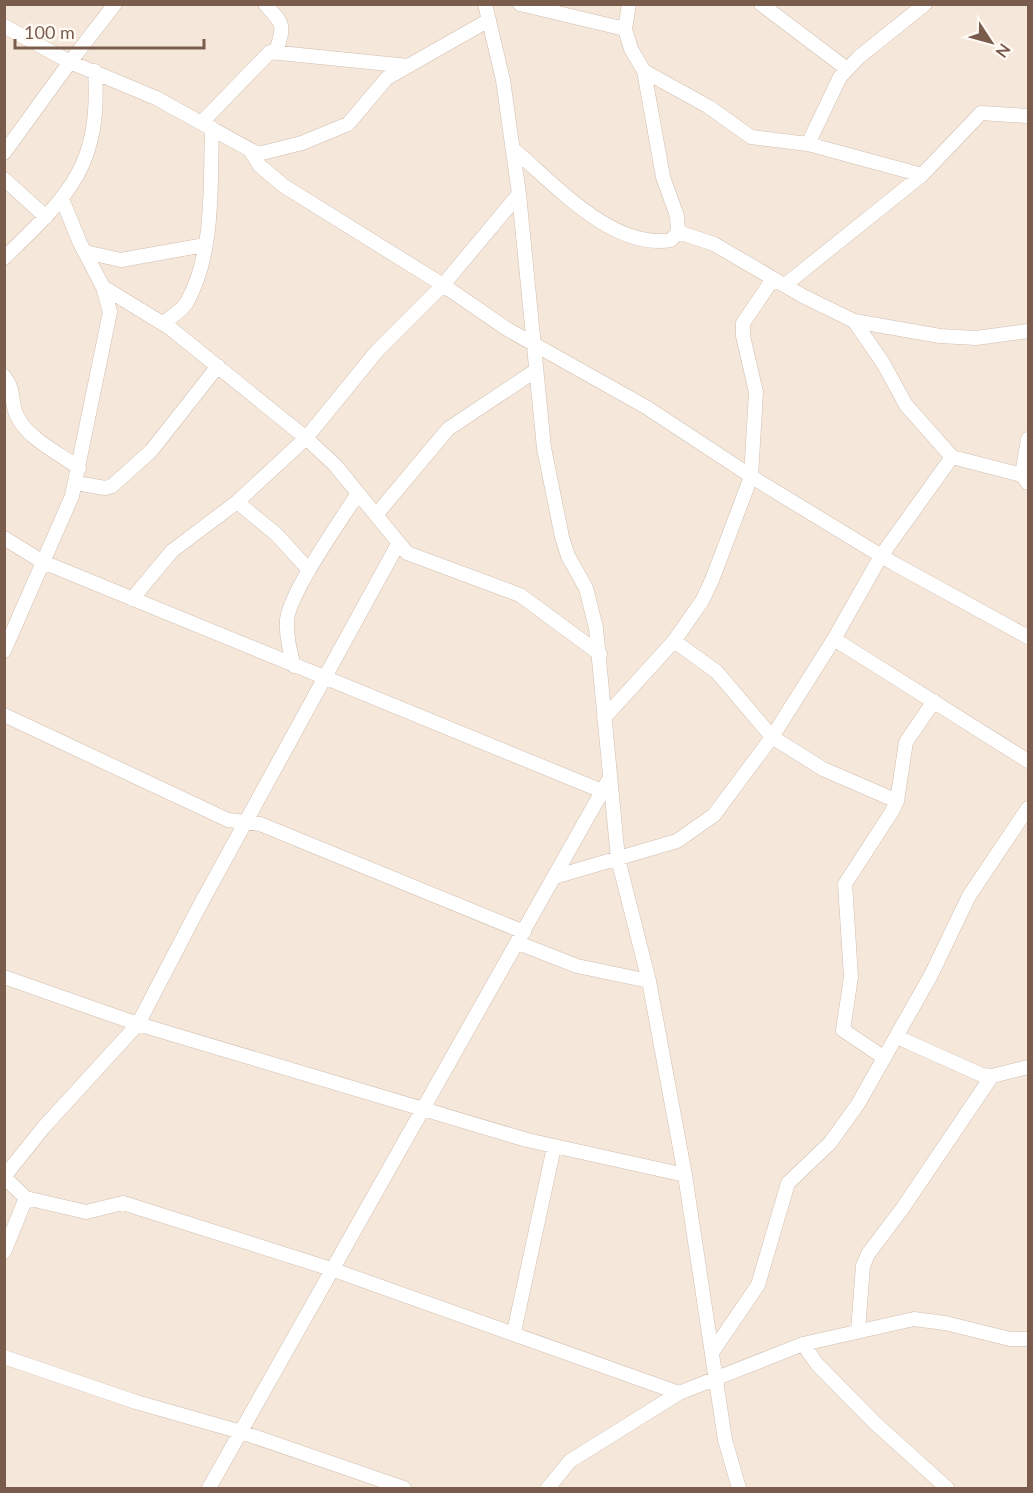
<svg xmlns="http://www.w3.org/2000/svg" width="1033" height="1493" font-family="Lato,sans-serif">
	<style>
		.residential { fill: #f5e8da }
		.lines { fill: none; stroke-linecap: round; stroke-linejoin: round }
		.minor-casing { stroke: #d1beb0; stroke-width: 15 }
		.minor { stroke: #fff; stroke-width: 14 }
	</style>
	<rect width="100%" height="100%" fill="#fdf6ec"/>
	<path class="residential" d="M5,5H1028V1488H5Z"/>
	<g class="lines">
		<defs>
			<path id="minor" d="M265,4C284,25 285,24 276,51
				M485,4L503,80L519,194L544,448L562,537L568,556L586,588L596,628L618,859L649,981L685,1175L725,1440L739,1488
				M520,4L625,29
				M629,4L625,29L631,49L644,71L709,107L751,137L808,144L922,175
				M761,4L847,69
				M4,26L70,62L156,98L258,154L302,143L348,124L387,78L489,20
				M644,71L663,177L677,216L678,232
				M202,122L270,52L408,66
				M808,144L840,77L859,57L925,4
				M513,149C555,184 612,250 671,240L678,232L714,244L803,296L854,321L940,336L976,338L1028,331
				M250,150L260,166L284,186L443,285L507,329L646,407L760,482L893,563L1028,637
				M4,153L70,62L115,4
				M4,179L46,217
				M85,252L121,260L205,245
				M4,258C69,195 101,167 95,71
				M785,285L922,175L981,113L1028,116
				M103,287L170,328L306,438L335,465L407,553L520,595L600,654
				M854,321L883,363L906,405L952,457L1022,475
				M163,323C171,317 183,310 187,302C215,252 210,183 212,128
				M4,376C16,391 10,402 17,416C27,438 60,454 79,468
				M1028,439L1022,475L1028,483
				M76,483L105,488L112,486L151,451L218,366
				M237,502L276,534L309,570
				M376,515L448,429L535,371
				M4,538L43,562L602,791
				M132,599L172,551L237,502L306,438L377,351L443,285L519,194
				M834,639L1028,761
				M674,641L717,672L772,737L823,769L897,801
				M4,651L72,496L110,312L103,287L80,243L62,199
				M294,666C290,651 286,636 287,620C289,593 342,519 358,493
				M4,715L228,820L260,824L524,932
				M604,718L674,641L702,601L712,580L751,477L756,392L743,336V323L773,279
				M554,877L677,841L714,815L772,737L834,639L881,556L952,457
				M518,943L577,966L649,981
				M4,977L138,1024L527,1140L685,1175
				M897,1037L982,1075L992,1076L1028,1067
				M883,1057L843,1030L851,977L845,884L891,813L897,801L906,742L934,701
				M4,1177L43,1128L138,1024L199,907L398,544
				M4,1177L26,1198L4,1252
				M26,1198L86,1212L123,1203L331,1269L679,1393L803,1344L914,1319L945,1323L1010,1339H1028
				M858,1331L863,1266L868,1254L902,1209L992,1076
				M514,1332L554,1147
				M803,1344L817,1364L875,1423L947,1488
				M713,1351L758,1285L788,1183L830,1143L858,1104L931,975L969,896L1028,808
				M4,1357L136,1402L241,1432L404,1488
				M209,1488L608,781
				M548,1488L570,1461L679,1393"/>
		</defs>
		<use href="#minor" class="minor-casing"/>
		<use href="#minor" class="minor"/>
	</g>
	<rect width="1033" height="1493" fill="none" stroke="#7a5c4d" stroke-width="12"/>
	<g transform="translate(991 42) rotate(126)" stroke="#fffaf3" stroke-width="4.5" paint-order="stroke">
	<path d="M0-4.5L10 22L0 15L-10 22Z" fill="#7a5c4d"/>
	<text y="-9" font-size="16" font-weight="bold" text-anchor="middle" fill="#7a5c4d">N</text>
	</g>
	<path d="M15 39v9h189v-9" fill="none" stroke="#7a5c4d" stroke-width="3"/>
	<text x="24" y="39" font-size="18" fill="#7a5c4d" stroke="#fffaf3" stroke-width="4.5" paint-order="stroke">100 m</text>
</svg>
